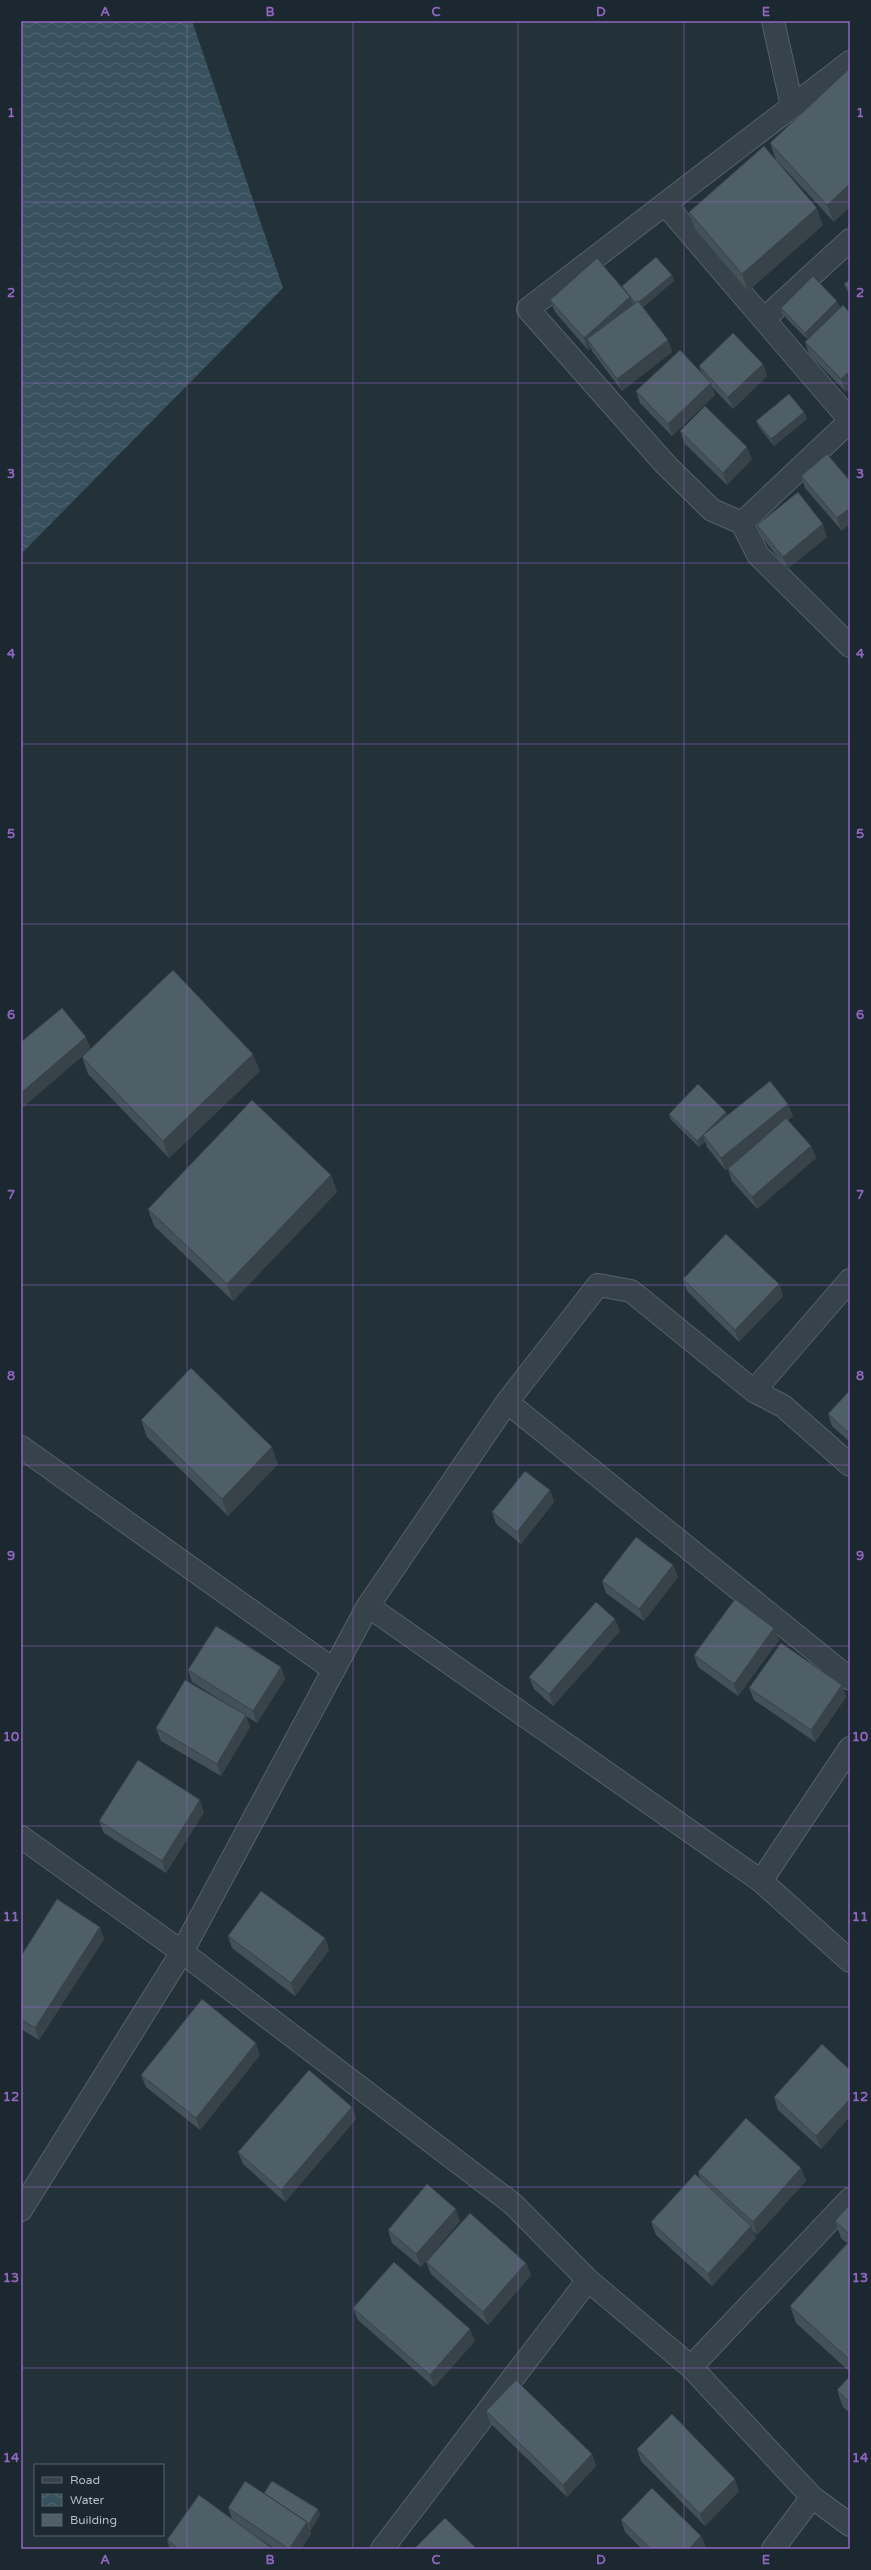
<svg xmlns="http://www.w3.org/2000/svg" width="871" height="2570" font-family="'Varela Round',sans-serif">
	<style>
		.water { fill: url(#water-waves) }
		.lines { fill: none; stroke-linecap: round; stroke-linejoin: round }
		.minor-casing { stroke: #556168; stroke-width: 24 }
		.minor { stroke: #37434a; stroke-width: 22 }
		.wall { fill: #435259 }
		.shaded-wall { fill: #374249 }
		.building { fill: #4e5f68; stroke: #374249 }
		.grid { fill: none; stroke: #9166c2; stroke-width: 1; stroke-opacity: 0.55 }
		.neatline { fill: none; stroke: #9166c2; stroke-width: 1.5 }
		.grid-label { font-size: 13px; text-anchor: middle; font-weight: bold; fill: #9166c2 }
	</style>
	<defs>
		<pattern id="water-waves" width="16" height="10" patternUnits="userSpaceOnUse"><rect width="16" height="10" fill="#38515f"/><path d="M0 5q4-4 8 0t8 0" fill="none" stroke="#526874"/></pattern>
	</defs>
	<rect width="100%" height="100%" fill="#233239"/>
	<path class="water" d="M21,21H192L283,288L21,554Z"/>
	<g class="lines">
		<defs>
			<path id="minor" d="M773,21L792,106
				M850,62L528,309L666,465L712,510L742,523L758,555L850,646
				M665,204L850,420
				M764,319L850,240
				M742,523L850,421
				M754,1391L850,1280
				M507,1402L850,1679
				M21,1447L334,1670
				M368,1606L761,1881L850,1961
				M21,1837L182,1952L513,2204L588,2280L691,2367L812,2497L850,2525
				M761,1881L850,1748
				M21,2210L182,1952L368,1606L507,1402L598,1285L631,1291L754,1391L783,1406L850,1465
				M691,2367L850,2199
				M382,2549L588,2280
				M773,2549L812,2497"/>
		</defs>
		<use href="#minor" class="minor-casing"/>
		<use href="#minor" class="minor"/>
	</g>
	<path class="wall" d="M850,68L834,222L781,165L823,225L748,291L695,229L689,212L776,160L770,143Z
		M672,275L674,281L643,307L668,340L672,352L622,391L592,351L591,348L588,350L555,312L550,300L622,287Z
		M850,280V295L847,290L844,284Z
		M837,301L840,307L807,339L783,315L781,308Z
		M843,305L846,392L809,354L805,342Z
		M763,364L767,376L733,409L712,387L715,395L672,436L640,403L636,391L702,374L699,366Z
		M804,412L807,419L774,446L759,427L756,421Z
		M680,431L752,459L727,485L685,444Z
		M827,454L842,531L805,488L801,476Z
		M757,525L827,537L787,569L762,537Z
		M82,1057L260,1071L169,1158L88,1074Z
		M726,1112L727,1115L793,1116L788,1120L811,1146L816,1158L757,1209L732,1181L728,1169L729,1168L725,1170L707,1147L705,1141L699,1147L671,1120L669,1114Z
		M331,1175L337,1192L233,1301L154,1226L148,1209Z
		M683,1279L779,1284L783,1296L739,1342L687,1291Z
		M850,1390V1442L832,1426L828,1414Z
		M141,1420L278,1464L228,1516L147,1437Z
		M550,1490L554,1502L521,1544L496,1524L492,1512Z
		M673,1565L678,1577L644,1621L606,1593L602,1581Z
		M774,1628L779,1640L738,1696L698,1667L694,1655Z
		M620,1631L553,1706L534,1689L529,1677Z
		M281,1667L285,1679L257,1723L246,1716L250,1727L221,1776L161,1741L156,1728L235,1709L192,1682L188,1670Z
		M842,1685L846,1697L815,1742L754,1700L749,1688Z
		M204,1812L166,1873L104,1833L99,1821Z
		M228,1936L325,1938L329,1950L295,1996L232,1948Z
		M104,1939L39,2040L21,2029V1956Z
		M260,2055L200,2130L146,2087L141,2075Z
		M850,2070V2116L821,2149L778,2110L774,2097Z
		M352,2107L356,2119L285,2202L243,2164L238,2152Z
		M801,2168L806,2181L757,2235L753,2231L756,2238L712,2286L656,2235L651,2222L700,2179L698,2172Z
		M850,2204V2372L796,2323L790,2306L847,2243L841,2238L835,2221Z
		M460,2221L421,2267L392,2243L388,2230Z
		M426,2262L526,2263L531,2275L488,2325L431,2274Z
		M353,2308L475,2341L434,2387L358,2320Z
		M850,2376V2413L843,2407L837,2390Z
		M486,2411L592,2454L596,2466L567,2497L490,2423Z
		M637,2449L739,2491L705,2526L641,2461Z
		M264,2493L318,2509L320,2515L311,2530L310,2529L311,2534L301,2549H275L245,2529L273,2549H170L167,2540L232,2519L228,2508Z
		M621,2520L701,2536L706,2548L705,2549H642L625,2532Z"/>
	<path class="shaded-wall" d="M850,184V207L834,222L827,205Z
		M817,208L823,225L748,291L742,274Z
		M672,275L674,281L638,310L636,304Z
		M630,297L635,309L587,339L591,348L588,350L584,338Z
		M837,301L840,307L807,339L805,333Z
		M668,340L672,352L622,391L617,379Z
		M763,364L767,376L733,409L728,397Z
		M850,371V387L846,392L841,379Z
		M711,383L715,395L672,436L668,424Z
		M804,412L807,419L774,446L771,439Z
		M747,447L752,459L727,485L723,473Z
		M850,508V524L842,531L837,518Z
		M823,524L827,537L787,569L783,557Z
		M86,1037L91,1049L21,1109V1093Z
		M253,1054L260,1071L169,1158L163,1141Z
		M788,1104L793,1116L725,1170L721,1158Z
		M726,1112L728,1118L703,1135Z
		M703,1135L705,1141L699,1147L697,1141Z
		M811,1146L816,1158L757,1209L752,1197Z
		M331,1175L337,1192L233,1301L227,1284Z
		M779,1284L783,1296L739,1342L735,1330Z
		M272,1447L278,1464L228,1516L222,1499Z
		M550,1490L554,1502L521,1544L517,1532Z
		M673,1565L678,1577L644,1621L639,1609Z
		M615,1619L620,1631L553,1706L549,1694Z
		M774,1628L779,1640L738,1696L734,1684Z
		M281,1667L285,1679L257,1723L253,1711Z
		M842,1685L846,1697L815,1742L811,1730Z
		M246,1715L250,1727L221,1776L217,1764Z
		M200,1800L204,1812L166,1873L162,1861Z
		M100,1927L104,1939L39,2040L35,2028Z
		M325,1938L329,1950L295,1996L291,1983Z
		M21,1940L23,1947L21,1951Z
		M256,2043L260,2055L200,2130L196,2118Z
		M21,2085L24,2094L21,2098Z
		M850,2099V2116L821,2149L816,2136Z
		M352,2107L356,2119L285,2202L281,2190Z
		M801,2168L806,2181L757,2235L753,2222Z
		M456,2209L460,2221L421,2267L416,2254Z
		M751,2226L756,2238L712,2286L708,2274Z
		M526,2263L531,2275L488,2325L483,2312Z
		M470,2329L475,2341L434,2387L430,2375Z
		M592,2454L596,2466L567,2497L563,2485Z
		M735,2479L739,2491L705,2526L700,2514Z
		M318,2509L320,2515L311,2530L309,2524Z
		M307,2522L311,2534L301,2549H289Z
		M701,2536L706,2548L705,2549H689Z"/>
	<path class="building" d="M850,68V184L827,205L770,143Z
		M764,146L817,208L742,274L689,212Z
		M656,257L672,275L639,302L638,301L635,303L622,286Z
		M597,258L630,297L584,338L550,300Z
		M813,276L837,301L805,333L781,308Z
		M850,280V291L844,284Z
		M638,301L668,340L617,379L587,339Z
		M843,305L850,313V371L841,379L805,342Z
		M733,333L763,364L728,397L699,366Z
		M680,350L711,383L668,424L636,391Z
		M789,394L804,412L771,439L756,421Z
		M705,406L747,447L723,473L680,431Z
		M827,454L850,481V508L837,518L801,476Z
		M798,492L823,524L783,557L757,525Z
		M173,970L253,1054L163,1141L82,1057Z
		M62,1008L86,1037L21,1093V1042Z
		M770,1081L788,1104L721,1158L703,1135Z
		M698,1084L726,1112L697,1141L669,1114Z
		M252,1100L331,1175L227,1284L148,1209Z
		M786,1118L811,1146L752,1197L728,1169Z
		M726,1234L779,1284L735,1330L683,1279Z
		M191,1368L272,1447L222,1499L141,1420Z
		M850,1390V1434L828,1414Z
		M525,1471L550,1490L517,1532L492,1512Z
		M636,1537L673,1565L639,1609L602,1581Z
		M735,1599L774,1628L734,1684L694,1655Z
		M596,1602L615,1619L549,1694L529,1677Z
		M216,1626L281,1667L253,1711L188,1670Z
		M781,1643L842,1685L811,1730L749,1688Z
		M185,1680L246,1715L217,1764L156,1728Z
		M138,1760L200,1800L162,1861L99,1821Z
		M261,1891L325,1938L291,1983L228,1936Z
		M57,1899L100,1927L35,2028L21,2019V1956Z
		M202,1999L256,2043L196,2118L141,2075Z
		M822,2044L850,2070V2099L816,2136L774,2097Z
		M309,2070L352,2107L281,2190L238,2152Z
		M746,2118L801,2168L753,2222L698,2172Z
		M695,2174L751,2226L708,2274L651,2222Z
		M427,2184L456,2209L416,2254L388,2230Z
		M850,2204V2235L835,2221Z
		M470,2213L526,2263L483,2312L426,2262Z
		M848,2243L850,2245V2360L790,2306Z
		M394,2262L470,2329L430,2375L353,2308Z
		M850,2376V2402L837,2390Z
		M516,2380L592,2454L563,2485L486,2411Z
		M672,2414L735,2479L700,2514L637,2449Z
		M245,2481L307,2522L289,2549L228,2508Z
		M272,2481L318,2509L309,2524L307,2522L264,2493Z
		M652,2488L701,2536L689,2549H651L621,2520Z
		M199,2495L273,2549H179L167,2540Z
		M445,2518L477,2549H414Z"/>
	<path class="grid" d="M187,21V2549M353,21V2549M518,21V2549M684,21V2549M21,202H850M21,383H850M21,563H850M21,744H850M21,924H850M21,1105H850M21,1285H850M21,1465H850M21,1646H850M21,1826H850M21,2007H850M21,2187H850M21,2368H850"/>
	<rect width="871" height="2570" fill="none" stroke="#1c282f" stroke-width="44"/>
	<rect x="34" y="2464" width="130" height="72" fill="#1c282f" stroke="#58646b"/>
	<rect x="42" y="2477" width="20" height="6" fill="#37434a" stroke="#58646b"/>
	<text x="70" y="2484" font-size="12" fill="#b2bec6">Road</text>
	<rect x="42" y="2494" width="20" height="12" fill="url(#water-waves)" stroke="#58646b"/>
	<text x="70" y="2504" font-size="12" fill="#b2bec6">Water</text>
	<rect x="42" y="2514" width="20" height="12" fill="#4e5f68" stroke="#58646b"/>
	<text x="70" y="2524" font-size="12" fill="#b2bec6">Building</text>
	<rect x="22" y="22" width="827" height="2526" class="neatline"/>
	<g class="grid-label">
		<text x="105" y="16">A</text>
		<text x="270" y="16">B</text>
		<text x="436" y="16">C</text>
		<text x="601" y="16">D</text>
		<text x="766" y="16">E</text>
		<text x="11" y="117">1</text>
		<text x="860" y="117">1</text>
		<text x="11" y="297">2</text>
		<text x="860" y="297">2</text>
		<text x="11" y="478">3</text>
		<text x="860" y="478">3</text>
		<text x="11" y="658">4</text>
		<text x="860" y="658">4</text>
		<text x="11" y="838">5</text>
		<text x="860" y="838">5</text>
		<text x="11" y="1019">6</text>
		<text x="860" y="1019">6</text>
		<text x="11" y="1199">7</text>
		<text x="860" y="1199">7</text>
		<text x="11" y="1380">8</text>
		<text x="860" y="1380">8</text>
		<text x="11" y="1560">9</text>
		<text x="860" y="1560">9</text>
		<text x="11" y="1741">10</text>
		<text x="860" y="1741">10</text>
		<text x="11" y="1921">11</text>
		<text x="860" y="1921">11</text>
		<text x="11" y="2101">12</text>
		<text x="860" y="2101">12</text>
		<text x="11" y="2282">13</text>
		<text x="860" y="2282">13</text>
		<text x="11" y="2462">14</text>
		<text x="860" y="2462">14</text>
		<text x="105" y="2564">A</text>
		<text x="270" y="2564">B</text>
		<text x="436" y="2564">C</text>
		<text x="601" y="2564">D</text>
		<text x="766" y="2564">E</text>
	</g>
</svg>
